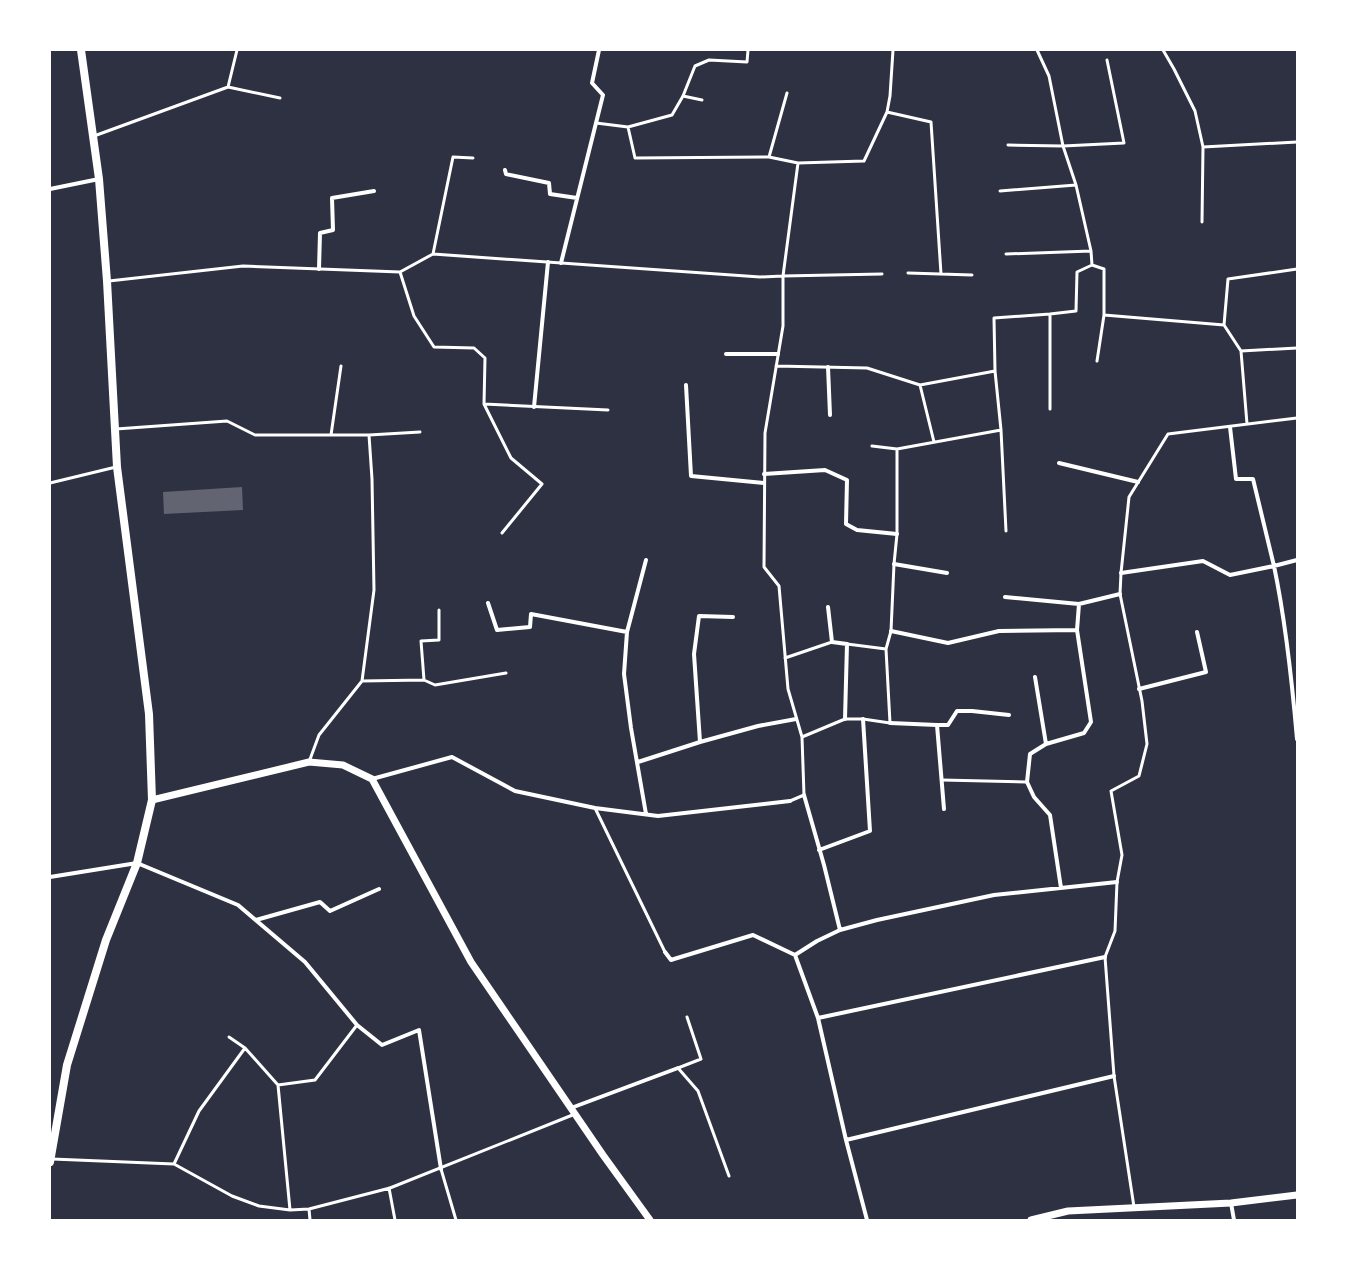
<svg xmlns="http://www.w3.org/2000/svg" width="1347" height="1270" font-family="'Open Sans',sans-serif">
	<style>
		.building { fill: #626471 }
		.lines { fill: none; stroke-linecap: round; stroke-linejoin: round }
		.service { stroke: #fff; stroke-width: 3 }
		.minor { stroke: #fff; stroke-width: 4 }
		.tertiary { stroke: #fff; stroke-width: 7 }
		.secondary { stroke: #fff; stroke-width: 8 }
	</style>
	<rect width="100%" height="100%" fill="#2d3142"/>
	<path class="building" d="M242,487L243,510L164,514L163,492Z"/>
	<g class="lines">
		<path class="service" d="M893,50L890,96L887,112L931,122L941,274
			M1037,50L1049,76L1063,146L1076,185L1091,251L1092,265L1077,272L1076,311L1050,314V409
			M1163,50L1174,69L1195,111L1203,147L1202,222
			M228,87L280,98
			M683,96L702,100
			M596,123L628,127L672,115L683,96L695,66L709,60L747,62L748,50
			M628,127L635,158L769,157L798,163L864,161L887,112
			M94,136L228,87L237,50
			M1008,145L1063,146L1124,143L1107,60
			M1203,147L1297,142
			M769,157L787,93
			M1000,191L1076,185
			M433,254L453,157L473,158
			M1006,254L1091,251
			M1092,265L1104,269V315L1097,361
			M400,272L414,316L434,347L474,348L485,358L484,404L511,458L542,484L502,533
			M908,273L972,275
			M109,281L243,266L400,272L433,254L760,277L783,276L798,163
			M1104,315L1224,325
			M1241,351L1297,348
			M776,366L867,368L920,385L995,371
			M920,385L934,442
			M484,404L608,410
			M1247,424L1241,351L1224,325L1228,279L1297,269
			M116,429L227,421L255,435H369L420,432
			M331,435L341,366
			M872,446L897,449L1001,430
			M50,483L116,467
			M1006,531L1001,430L995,371L994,318L1050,314
			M847,644L886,649
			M785,658L832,642
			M424,680L435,685L506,673
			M362,681L374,590L372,479L369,435
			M802,737L788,689L779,586L764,567L765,433L783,326V276L882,274
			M309,762L319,735L362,681L424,680L421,641L439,640V610
			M942,780L1027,782
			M790,801L804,795L802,737L845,719H863L890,723L886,649L891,631L894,564L897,534V449
			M595,808L665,952
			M687,1017L701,1059L678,1068L698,1091L729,1176
			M229,1037L245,1048L278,1085L290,1210
			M278,1085L315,1080L357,1025
			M52,1159L174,1164L232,1196L259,1206L290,1210L309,1209L390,1188L575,1114
			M174,1164L199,1111L245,1048
			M441,1169L456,1220
			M389,1188L395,1220
			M1134,1207L1114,1076L1105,957L1115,931L1117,882L1122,855L1111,791L1139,776L1147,744L1142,701L1120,594L1121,573L1129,497L1168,434L1297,418
			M309,1209L310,1220"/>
		<path class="minor" d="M505,170L506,174L549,183L550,194L577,198
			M50,189L99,179
			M561,263L603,95L592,83L599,50
			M319,269L320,233L333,230L332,198L374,191
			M726,354H778
			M828,367L830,415
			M686,385L691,476L764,483
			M534,407L548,262
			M1059,463L1138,482
			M764,474L825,470L847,480L846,524L857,530L897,534
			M1297,560L1274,566C1286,623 1292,681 1297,739
			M894,564L947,573
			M1121,573L1203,561L1230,575L1274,566L1253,479H1236L1230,427
			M1005,597L1079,604L1120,594
			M488,603L497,630L530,627L531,614L627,632
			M828,607L832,642L847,644L845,719
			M733,617L699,616L694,654L700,742L758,726L796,719
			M891,631L948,643L999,631L1077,630
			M1035,677L1046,744
			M1139,689L1206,672L1197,632
			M890,723L937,725L944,809
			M937,725H948L957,711H972L1009,715
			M638,762L700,742
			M372,779L452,757L515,791L595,808L658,816L790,801
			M804,795L824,865L840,930
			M646,814L631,728L624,674L627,632L646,560
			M819,850L870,831L863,719
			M50,877L137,863L238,905L305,962L357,1025L382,1045L419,1030L441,1169
			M1061,888L1050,815L1034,797L1027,782L1030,754L1046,744L1084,733L1091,722L1077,630L1079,604
			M256,920L320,902L330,911L379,889
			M665,952L671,960L674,959L753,935L795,955
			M818,1018L1105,957
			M571,1108L678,1068
			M846,1140L1114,1076
			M1231,1203L1234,1220
			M867,1220L846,1140L818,1018L795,955L817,941L840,930L877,920L994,895L1117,882"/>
		<path class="tertiary" d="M152,800L309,762L343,765L372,779L471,962L603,1155L650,1220
			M1031,1220L1068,1211L1231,1203L1297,1195"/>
		<path class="secondary" d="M50,1162L67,1065L106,940L137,863L152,800L149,714L117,467L107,281L99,179L81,50"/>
	</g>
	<rect width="1347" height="1270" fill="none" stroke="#ffffff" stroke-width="102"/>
</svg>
